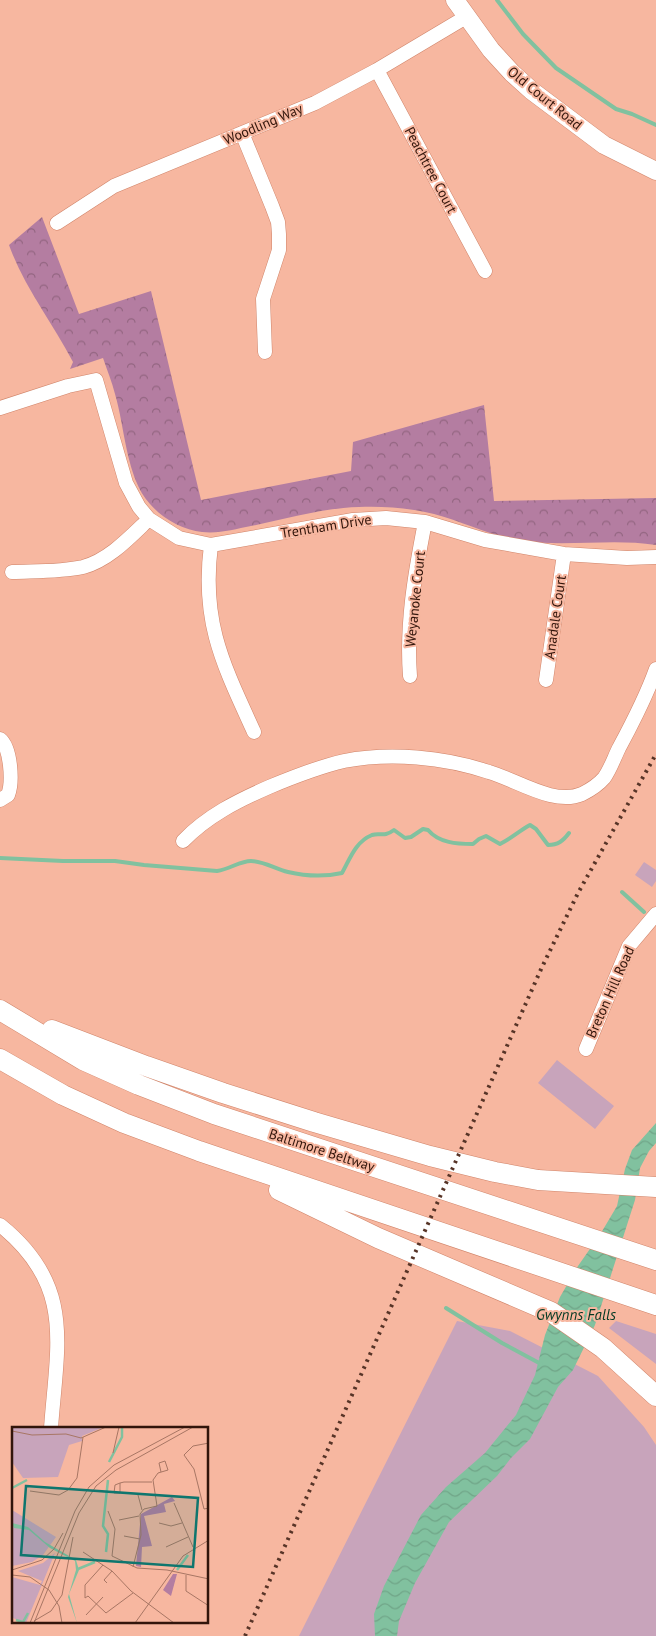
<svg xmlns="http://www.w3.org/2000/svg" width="656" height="1636" font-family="'PT Sans',sans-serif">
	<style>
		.green { fill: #c8a4bb }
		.forest { fill: url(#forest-crowns) }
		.water { fill: url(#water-waves) }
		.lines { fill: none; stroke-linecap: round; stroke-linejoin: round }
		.stream { stroke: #81c19f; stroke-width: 4 }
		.minor-casing { stroke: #d08469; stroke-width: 15 }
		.major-casing { stroke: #d08469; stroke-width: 19 }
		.highway-casing { stroke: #d08469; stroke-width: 21 }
		.minor { stroke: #fff; stroke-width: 14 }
		.major { stroke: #fff; stroke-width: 18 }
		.highway { stroke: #fff; stroke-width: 20 }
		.rail { stroke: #573427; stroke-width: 4; stroke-dasharray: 2.5 5; stroke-linecap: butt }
		.labels { text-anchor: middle; stroke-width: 4; stroke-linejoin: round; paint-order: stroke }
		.street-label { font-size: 14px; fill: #32150b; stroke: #f7b7a0 }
		.water-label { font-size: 15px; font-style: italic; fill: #023923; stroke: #f7b7a0 }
		.inset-river { fill: none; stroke: #81c19f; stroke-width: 2.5 }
		.inset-road { fill: none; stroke: #a87664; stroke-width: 1 }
		.view { fill: #0f766e; fill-opacity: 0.15; stroke: #0f766e; stroke-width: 2.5 }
		.inset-edge { fill: none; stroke: #32150b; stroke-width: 2.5 }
	</style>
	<defs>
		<pattern id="forest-crowns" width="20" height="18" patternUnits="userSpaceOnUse" patternTransform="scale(1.25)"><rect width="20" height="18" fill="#b47da1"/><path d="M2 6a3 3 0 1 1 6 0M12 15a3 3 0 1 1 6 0" fill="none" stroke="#936581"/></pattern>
		<pattern id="water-waves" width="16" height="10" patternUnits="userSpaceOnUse" patternTransform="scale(1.25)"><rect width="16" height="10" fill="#81c19f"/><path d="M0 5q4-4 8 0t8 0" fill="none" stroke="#70a588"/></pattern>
	</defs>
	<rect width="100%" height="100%" fill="#f7b7a0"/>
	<path class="green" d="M644,862L656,870V881L652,887L635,875Z
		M557,1060L614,1106L595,1129L538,1083Z
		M457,1321L510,1331L598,1376L644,1427L656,1445V1636H299Z
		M616,1321L656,1334V1364L609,1328Z"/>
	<path class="forest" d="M42,217L79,314L151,291L201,500L351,471L353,442L484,405L494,501L656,498V545C612,538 568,547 524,541C493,537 464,522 434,514C409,508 384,506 359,507C323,508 286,519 251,526C235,529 219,534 202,532C183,530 163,519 150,504C126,478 125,427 115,394C112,382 107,370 103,358L70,369L73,362C52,322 24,287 9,245Z"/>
	<path class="water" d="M656,1123V1143L649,1151L640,1168L635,1200L595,1325L573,1370L558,1387L530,1439L511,1458L497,1476L449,1522L415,1583L399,1621L397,1636H375L374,1614L384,1586L421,1515L446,1487L485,1453L516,1415L535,1375L545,1335L560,1297L578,1266L601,1233L617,1206L625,1169L632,1150Z"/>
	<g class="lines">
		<path class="stream" d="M497,0L523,34L556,68L616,109L632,114L656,125
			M0,858L63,861H115L144,865L217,871C230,869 240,861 251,861C264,861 275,869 288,872C305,876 324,877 342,873C350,859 355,842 372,835C381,832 383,838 394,830L405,838L411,837L423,829L428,830C439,843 457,844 473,844L479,839L486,836L500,844C512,838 519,831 530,825L536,829L548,845C558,845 563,841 569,833
			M622,892L644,912
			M446,1308L502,1343L541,1364"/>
		<defs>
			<path id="minor" d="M377,70L485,271
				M242,133L272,206L278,222L279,234V250L263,299L265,352
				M57,223L114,186L315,103L377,70L466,17
				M0,408L68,386L96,380L126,483L139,507L149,519L179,538L211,545L353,520L386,518L425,522L485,540L564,554L627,558L656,557
				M211,545C201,622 223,664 254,732
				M12,572C35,571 60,572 83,567C109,560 130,537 149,519
				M410,676C406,624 415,573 425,522
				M546,680L564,554
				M0,739C11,748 13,782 8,795L0,800
				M183,841C207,816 237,801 269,787C293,777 318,767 344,761C390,752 444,757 489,772C517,780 554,806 582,794C590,790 598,785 604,778C610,770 614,758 619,748C633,722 646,697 656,669
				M586,1049L629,946L656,914
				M0,1225C75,1285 57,1344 51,1428"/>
			<path id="major" d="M455,0L491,50L512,73L532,91L604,145L656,171"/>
			<path id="highway" d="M0,1010L83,1060L139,1085L214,1114L656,1260
				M52,1030L146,1066L223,1093L314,1122L430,1156L495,1172L538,1180L656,1187
				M0,1059L63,1095L124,1123L199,1151L656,1305
				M279,1190L378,1238L551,1312L603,1348L656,1396"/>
		</defs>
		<use href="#minor" class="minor-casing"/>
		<use href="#major" class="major-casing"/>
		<use href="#highway" class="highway-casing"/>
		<use href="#minor" class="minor"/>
		<use href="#major" class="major"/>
		<use href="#highway" class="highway"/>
		<path class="rail" d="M245,1636L542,967L578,893L656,754"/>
	</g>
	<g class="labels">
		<g class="street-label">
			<text transform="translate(545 98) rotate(39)" y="5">Old Court Road</text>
			<text transform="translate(263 124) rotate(-23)" y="5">Woodling Way</text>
			<text transform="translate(431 170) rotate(62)" y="5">Peachtree Court</text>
			<text transform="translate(326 526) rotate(-9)" y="5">Trentham Drive</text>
			<text transform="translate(415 599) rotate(-84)" y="5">Weyanoke Court</text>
			<text transform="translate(555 617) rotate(-82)" y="5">Anadale Court</text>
			<text transform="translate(610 992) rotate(-66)" y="5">Breton Hill Road</text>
			<text transform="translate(322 1150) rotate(18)" y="5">Baltimore Beltway</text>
		</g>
		<g class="water-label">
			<text x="576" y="1320">Gwynns Falls</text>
		</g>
	</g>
	<g transform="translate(12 1427)">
		<rect width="196" height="196" fill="#f7b7a0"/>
		<path d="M0,0H92L70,9V14L57,18L46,50L11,51L0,35ZM0,83L44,110L31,128L20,135L0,139ZM43,126L14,196H9L0,190V150L28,158L30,154L6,144L31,136Z" fill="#c8a4bb"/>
		<path d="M160,70L163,74L152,77L154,85L132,89L140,119L130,120L129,140L124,139L129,87ZM161,147H165L159,169L151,163Z" fill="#b47da1"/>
		<path d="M0,96L16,100L33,115L64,133L67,143L57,167L65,196L56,170L64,143L63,134L38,121L17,103L2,101Z" fill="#81c19f"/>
		<path class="inset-river" d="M97,35L110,10V0M0,61L15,53M94,125L96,107L91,99L96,53M66,142L83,135M165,143L176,128M4,193L11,195L16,186"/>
		<path class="inset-road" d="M0,4L20,8L54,7L69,11L94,0M197,16L181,19L172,28L182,42L192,82L197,81M101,26L107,0M108,56L103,58L102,66H108V56L112,55H140M18,64L47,68L56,63L65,51L71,10M126,68L130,83M162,76L181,120M96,84L103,102L100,129L125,141L155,143L197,152M107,93L127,89M147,96L159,99L170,96M112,109L128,112M154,120L176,110M71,125L100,144L119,164L162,196M91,138L73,158V171L76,169L94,186L121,166M121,140L129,108L128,87L132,82L145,79L141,53L146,46L156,43L153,34L147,36L149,45M0,143L30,133L42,122L51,106M0,148L18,150L37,163L47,179L50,196M174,148V164L197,179M95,156L92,153L100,144M74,188L91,170M22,194L39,184L50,168L61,110M18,196L63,84L77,60L102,38L173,0M22,196L67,86L84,59L104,43L181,0M123,196L171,129L197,113"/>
		<path class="view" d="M14,59L186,71L181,140L9,128Z"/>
		<rect width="196" height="196" class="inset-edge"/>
	</g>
</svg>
